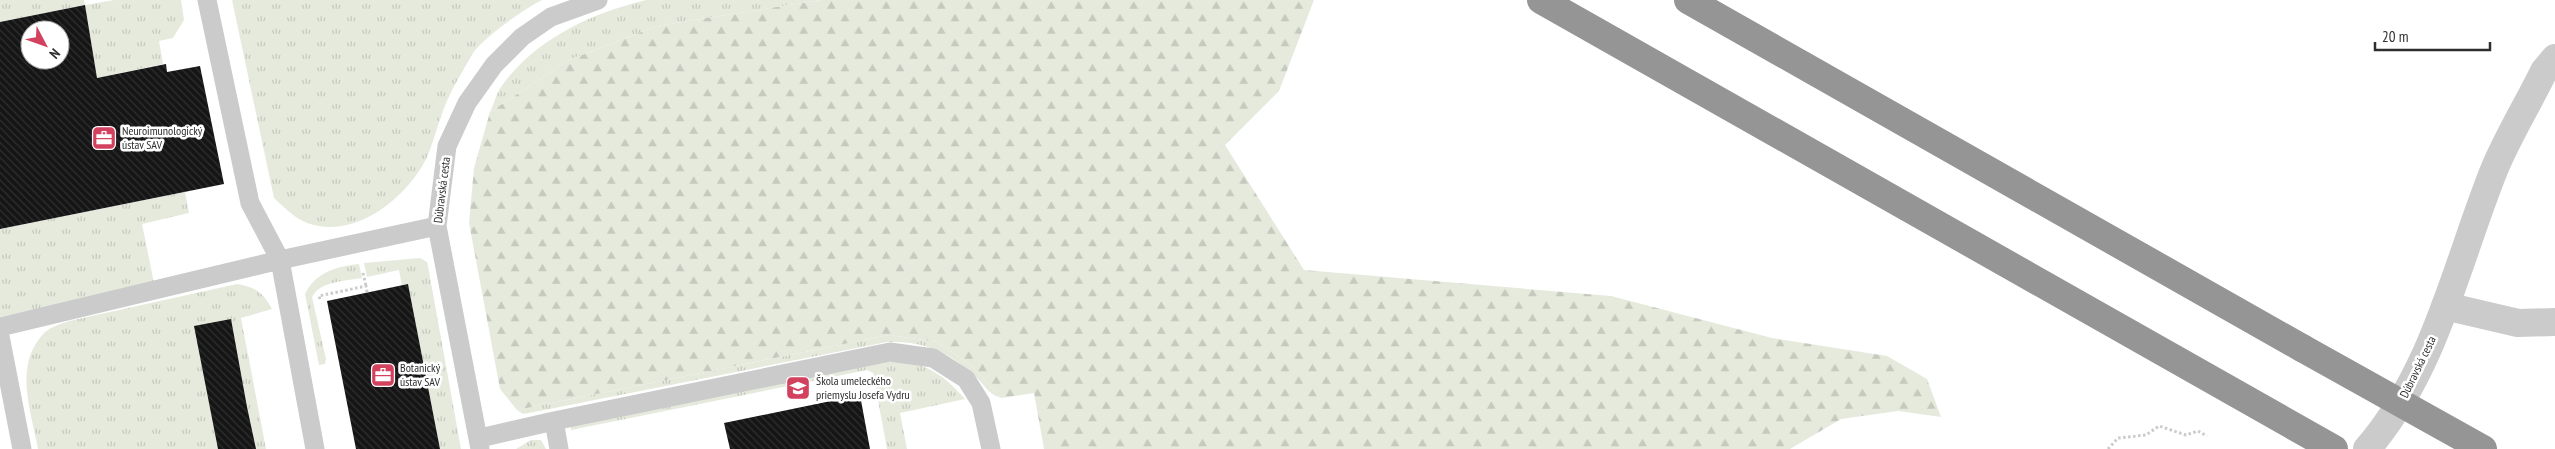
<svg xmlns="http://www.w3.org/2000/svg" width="2555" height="449" font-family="'PT Sans Narrow',sans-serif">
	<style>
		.grass { fill: url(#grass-tufts) }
		.forest { fill: url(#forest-firs) }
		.building { fill: url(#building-back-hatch); fill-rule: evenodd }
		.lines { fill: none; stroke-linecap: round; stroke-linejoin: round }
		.path { stroke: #cbcbcb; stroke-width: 3; stroke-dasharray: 2.5 2.5; stroke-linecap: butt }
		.lane { stroke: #cbcbcb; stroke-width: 19 }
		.street { stroke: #cbcbcb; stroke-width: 28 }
		.highway { stroke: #959595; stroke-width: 28 }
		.highway-bridge { stroke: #959595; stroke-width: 28 }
		.labels { text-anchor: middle; stroke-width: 5; stroke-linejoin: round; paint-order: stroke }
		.poi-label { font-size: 12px; fill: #2e2e2e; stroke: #fff; text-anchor: start }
		.street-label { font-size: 12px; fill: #2e2e2e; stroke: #fff }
	</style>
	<defs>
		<pattern id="grass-tufts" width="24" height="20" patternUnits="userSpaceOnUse" patternTransform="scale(1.25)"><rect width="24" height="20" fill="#e5eadd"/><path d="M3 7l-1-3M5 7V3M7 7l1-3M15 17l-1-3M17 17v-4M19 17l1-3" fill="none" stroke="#c5c9be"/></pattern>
		<pattern id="forest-firs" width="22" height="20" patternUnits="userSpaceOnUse" patternTransform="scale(1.25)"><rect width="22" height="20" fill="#e5eadd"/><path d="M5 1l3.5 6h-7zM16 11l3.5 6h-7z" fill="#c5c9be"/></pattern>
		<pattern id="building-back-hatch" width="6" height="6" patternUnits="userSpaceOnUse" patternTransform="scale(1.25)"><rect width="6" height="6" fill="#151515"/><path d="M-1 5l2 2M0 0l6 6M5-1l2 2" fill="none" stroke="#2f2f2f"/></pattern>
	</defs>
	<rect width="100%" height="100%" fill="#fff"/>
	<path class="grass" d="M0,0H84L85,5L114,0H181L184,20L173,38L159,41L163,64L97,78L85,5L0,22Z
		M232,0H542C524,9 484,37 473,53C463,71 450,91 443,111C435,131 431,156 417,174C393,208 349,238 307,223C294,218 284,207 274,198Z
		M646,0H821L657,26L569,60L490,112C494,104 496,94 501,87C534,40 591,13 646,0Z
		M185,192L189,213L142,224L154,283L0,317V229Z
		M420,258L427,262L428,266L461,449H440L408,284L402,286L399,270L367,277L364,263Z
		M359,264L362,278C346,281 320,281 312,297L326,359L325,364L319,365L305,294C316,272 335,267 359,264Z
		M237,284C255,287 263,292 272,309L241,318L266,449H38C31,410 13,366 44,333C50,327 61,324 69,321Z
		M889,335L938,342L972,366L1001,398C988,394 985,385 975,376C948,351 924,341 887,342L529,413L523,414L517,410Z
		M897,360C928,364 945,376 965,399L900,413L907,449H887L873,373L867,370L571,430L570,424Z
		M531,440H541L546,449H516Z"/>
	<path class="forest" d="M821,0H1314L1279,91L1225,145L1304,270L1611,296L1772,338L1887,356L1927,379L1941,417L1898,411L1841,419L1790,449H1044L1034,393L1001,398L972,366L938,342L889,335L517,410L500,389L469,223L474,168L490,112L569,60L657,26Z"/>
	<path class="building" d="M85,5L97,78L166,64L167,72L200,66L224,184L0,229V22ZM30,30H60V60H30Z
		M408,284L440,449H356L327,301Z
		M231,319L247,407L256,449H218L194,326Z
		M860,395L870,449H730L724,423Z"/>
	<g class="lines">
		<path class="path" d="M363,273L366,286
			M320,299L319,296L366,286L367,292
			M2108,449L2118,438L2146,435L2159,426L2186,435L2198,431L2207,436"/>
		<path class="lane" d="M207,0L250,203L280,260L315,449
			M0,327L280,260L437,226
			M0,336L22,449
			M554,421L890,352L933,358L966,379L981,403L991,449
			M480,438L554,421L559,449
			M480,449L437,226L447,146L467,103L494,65L522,37L551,17L598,0"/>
		<path class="street" d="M2445,306L2518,323L2555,322
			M2367,449C2435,370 2456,265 2494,170C2508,136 2528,104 2544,71L2555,58"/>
		<path class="highway" d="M1541,0L2334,449
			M1688,0L2302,348"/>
		<path class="highway-bridge" d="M2302,348L2483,449"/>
	</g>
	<defs>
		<symbol id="office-square" viewBox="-11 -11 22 22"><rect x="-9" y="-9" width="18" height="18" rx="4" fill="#d2425f" stroke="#fff"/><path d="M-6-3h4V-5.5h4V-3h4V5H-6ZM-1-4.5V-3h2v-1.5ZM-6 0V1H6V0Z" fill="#fff"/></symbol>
		<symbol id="school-square" viewBox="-11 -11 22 22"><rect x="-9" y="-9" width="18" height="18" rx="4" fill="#d2425f" stroke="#fff"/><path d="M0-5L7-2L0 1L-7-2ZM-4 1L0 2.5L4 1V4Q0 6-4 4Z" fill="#fff"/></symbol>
	</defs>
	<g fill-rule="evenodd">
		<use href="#office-square" x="90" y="124" width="28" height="28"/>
		<use href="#office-square" x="369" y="361" width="28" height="28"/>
		<use href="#school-square" x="784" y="374" width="28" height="28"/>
	</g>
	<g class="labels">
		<g class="poi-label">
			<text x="122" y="135">Neuroimunologický<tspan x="122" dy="14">ústav SAV</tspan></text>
			<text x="400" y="372">Botanický<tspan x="400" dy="14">ústav SAV</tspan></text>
			<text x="816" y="385">Škola umeleckého<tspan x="816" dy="14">priemyslu Josefa Vydru</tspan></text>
		</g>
		<g class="street-label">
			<text transform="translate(442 190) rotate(-83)" y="4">Dúbravská cesta</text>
			<text transform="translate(2418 367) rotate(-64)" y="4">Dúbravská cesta</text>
		</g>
	</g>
	<g transform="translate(45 45) rotate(131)"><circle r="24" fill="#ffffff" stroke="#ababab"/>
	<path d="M0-4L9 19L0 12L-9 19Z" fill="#d2425f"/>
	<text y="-8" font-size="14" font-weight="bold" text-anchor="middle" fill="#2e2e2e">N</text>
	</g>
	<path d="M2375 42v8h115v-8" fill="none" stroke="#2e2e2e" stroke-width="2.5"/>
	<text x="2382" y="42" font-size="15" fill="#2e2e2e" stroke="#ffffff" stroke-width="4" paint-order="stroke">20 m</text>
</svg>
